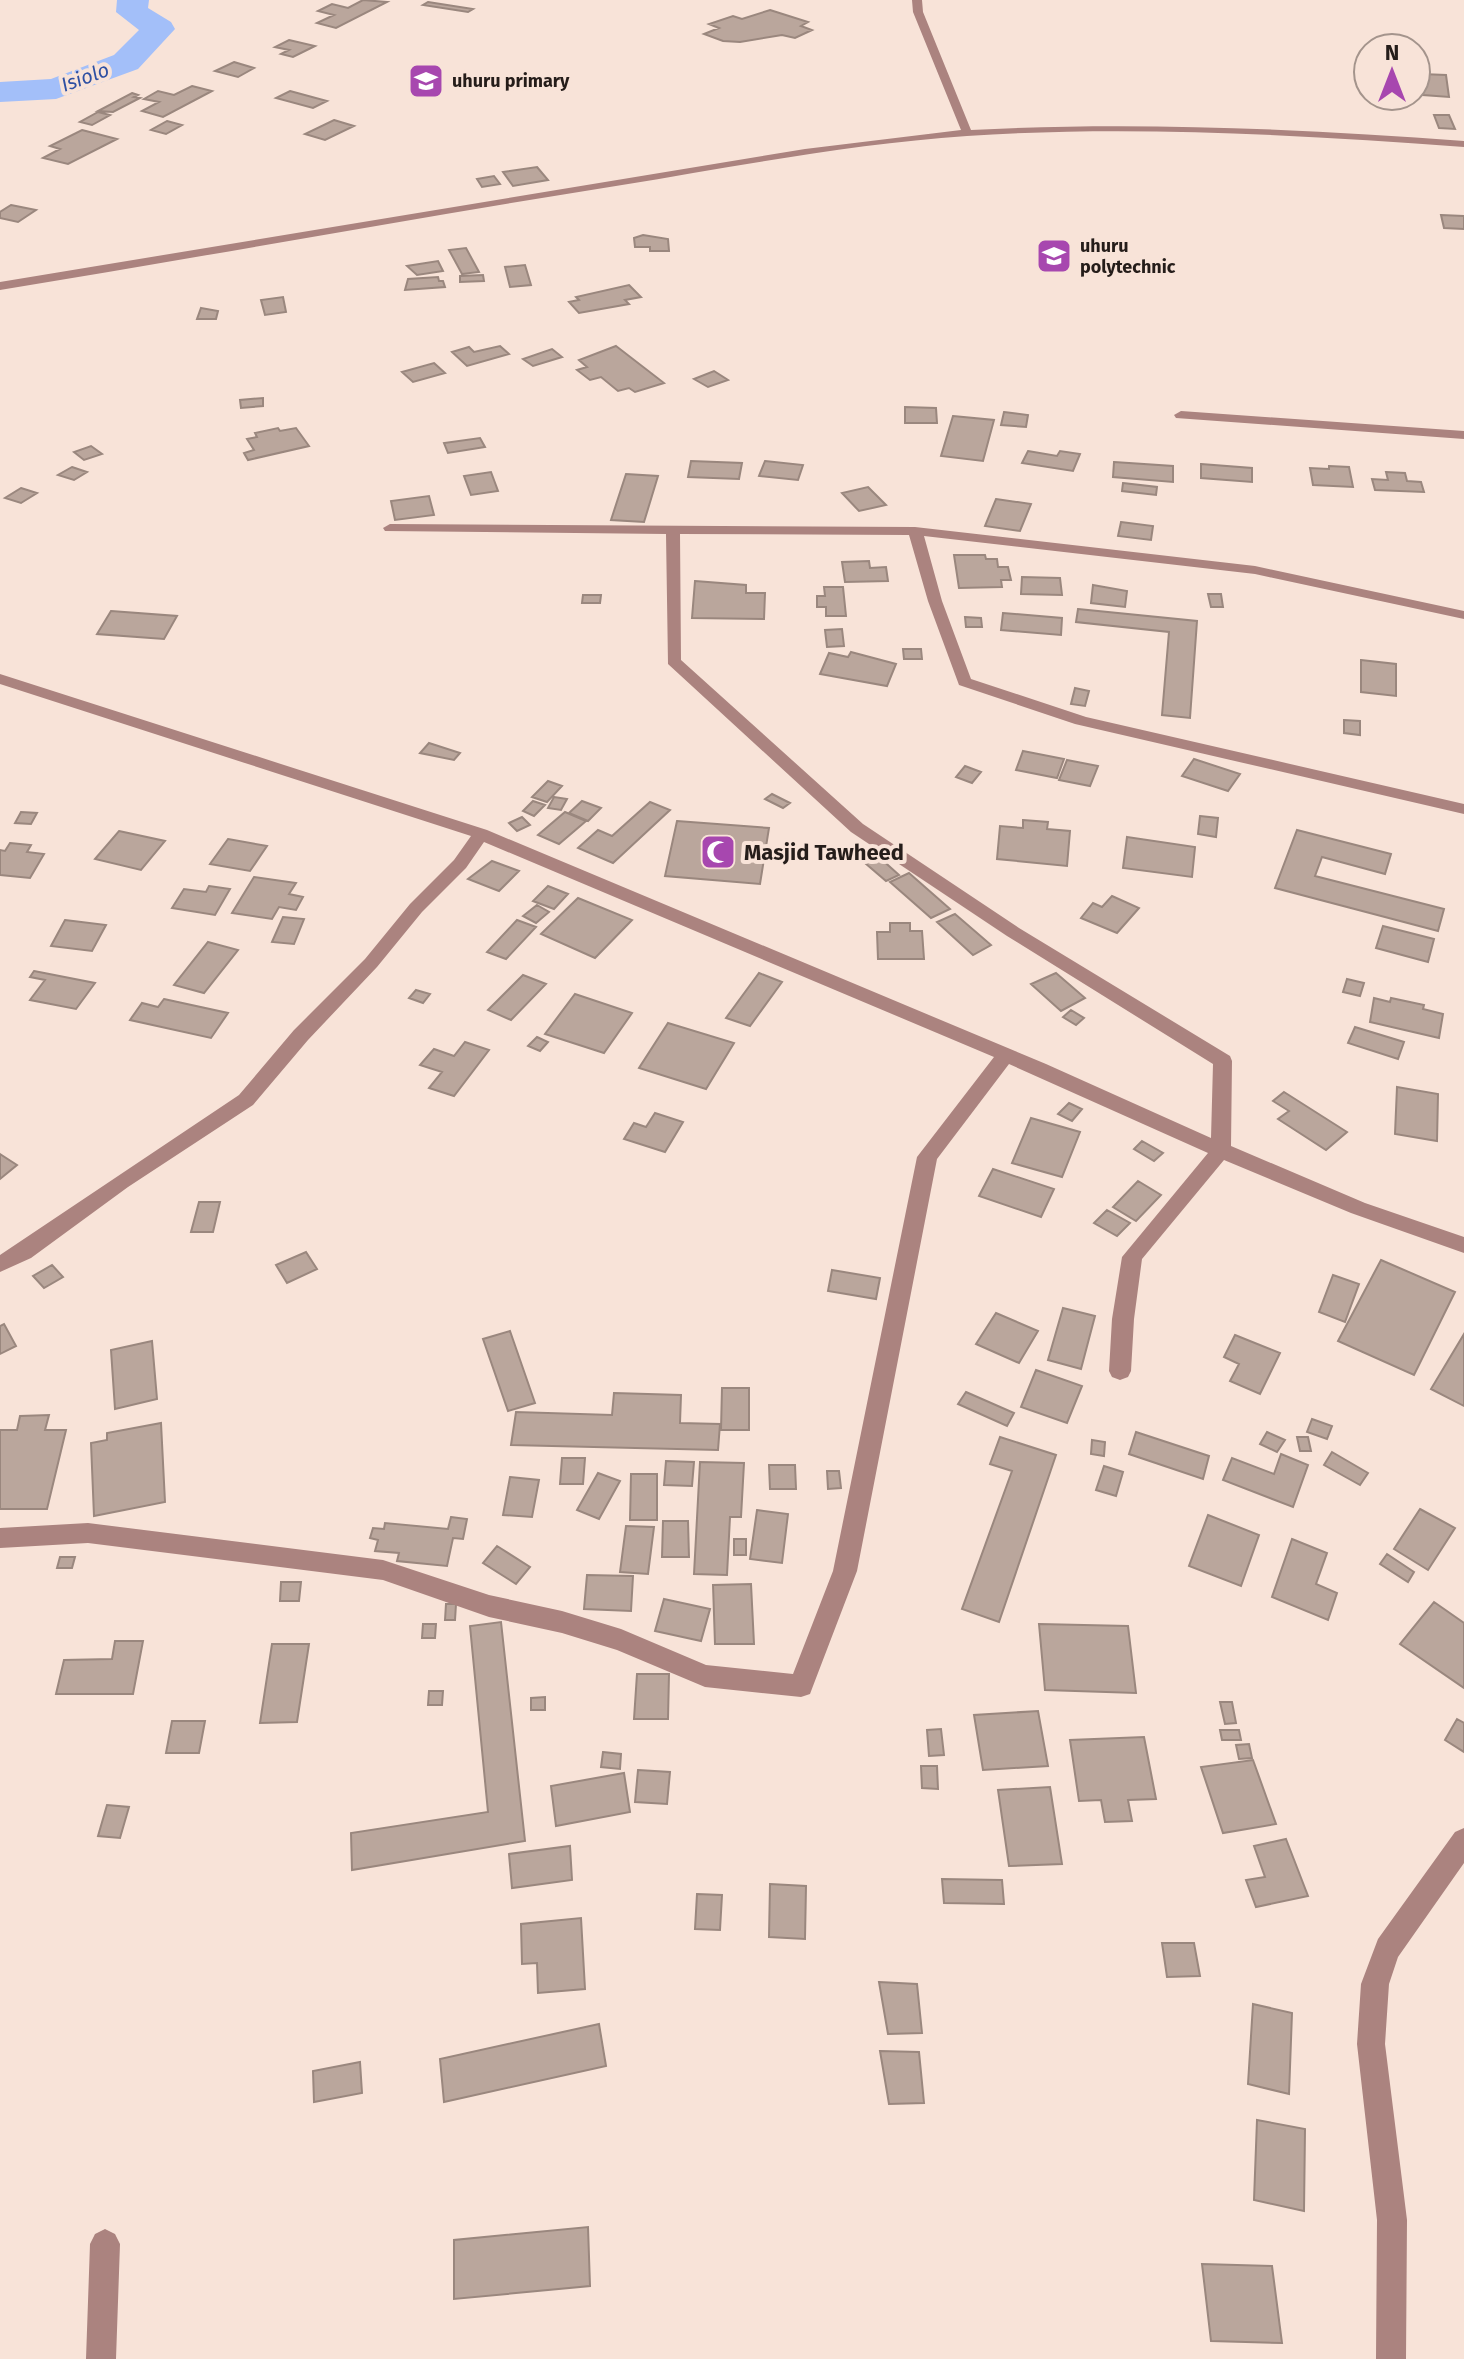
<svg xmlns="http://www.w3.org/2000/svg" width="1464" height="2359" font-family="'Fira Sans',sans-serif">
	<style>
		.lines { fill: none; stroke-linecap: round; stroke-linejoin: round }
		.river { fill: #a3bff9; fill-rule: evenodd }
		.building { fill: #baa69c; stroke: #9a877e; stroke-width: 2 }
		.minor { fill: #ab837f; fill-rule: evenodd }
		.labels { text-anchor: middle; stroke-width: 8; stroke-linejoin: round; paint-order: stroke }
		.far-poi-label { font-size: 18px; font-weight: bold; fill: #251d1a; stroke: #f8e3d8; text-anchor: start }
		.far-water-label { font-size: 20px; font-style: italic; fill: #2e50a3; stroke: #f8e3d8 }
		.poi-label { font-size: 22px; font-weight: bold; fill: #251d1a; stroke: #f8e3d8; text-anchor: start }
	</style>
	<rect width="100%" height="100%" fill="#f8e3d8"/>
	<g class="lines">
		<path class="river" d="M117,0H149L148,8L171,22L175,29L138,69L56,99L0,102V82L51,79L114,55L139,30L116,12Z"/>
	</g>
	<path class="building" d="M363,0L387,2L336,28L317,23L334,15L318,11L332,4L348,8Z
		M428,2L473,9L468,12L423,5Z
		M770,10L808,22L801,26L812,30L795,38L782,35L740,42L723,41L704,34L719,28L709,24L733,16L742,19Z
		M289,40L315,46L293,57L281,54L289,50L275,47Z
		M234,62L254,68L238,77L215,71Z
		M1421,74L1446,75L1449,97L1423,95Z
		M192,86L212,91L163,117L142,111L159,102L144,99L158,91L174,95Z
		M290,91L327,101L313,108L276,98Z
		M132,93L138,95L134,97L140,98L113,112L98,111Z
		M98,112L110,115L92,125L80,122Z
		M1434,115H1449L1455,129L1439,128Z
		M334,120L354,126L325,140L305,134Z
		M167,121L182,125L166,134L151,130Z
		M82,130L117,139L68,164L43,158L60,149L50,146Z
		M537,167L548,180L513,186L503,172Z
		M494,176L500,184L482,187L477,179Z
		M11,205L36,210L18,222L0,218V212Z
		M1441,215L1464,216V229L1444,228Z
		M643,235L668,239L669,251H650V247H635L634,238Z
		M466,248L479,272L462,274L449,250Z
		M438,261L443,271L417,275L407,266Z
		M525,265L531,285L510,287L505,267Z
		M483,275L484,281L460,282V276Z
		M438,277L439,281H443L445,287L405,290L408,279Z
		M629,285L641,297L625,300L629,304L579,313L569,302L579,300L576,297Z
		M283,297L286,312L265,315L261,300Z
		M201,308L218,311L216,319H197Z
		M500,346L509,354L467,366L452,352L469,347L474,352Z
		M616,346L664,383L635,392L629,388L618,391L601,377L590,380L577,370L587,367L579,360Z
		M552,349L562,357L533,366L523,359Z
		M434,363L445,373L413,382L402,372Z
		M714,371L728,380L708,387L694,379Z
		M263,398V406L241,408L240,400Z
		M905,407L936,408L937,423H905Z
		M1004,412L1028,415L1026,427L1001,425Z
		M953,416L994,420L983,461L941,456Z
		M278,428L280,431L296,428L309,446L248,460L244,453L254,450L247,439L257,437L255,433Z
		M480,438L485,447L448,453L444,443Z
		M91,446L102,454L84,460L74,452Z
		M1028,451L1057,456L1060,451L1080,454L1073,471L1022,463Z
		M691,461L742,463L739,479L688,477Z
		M765,461L803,465L798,480L759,476Z
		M1114,462L1173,466V482L1113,477Z
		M1201,464L1252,468V482L1201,478Z
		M1329,466L1349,467L1353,487L1313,485L1310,468L1329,469Z
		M72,467L87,472L74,480L58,475Z
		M491,472L498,491L471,495L464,476Z
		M1386,472L1405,473L1407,481L1421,482L1424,492L1375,490L1372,479L1388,480Z
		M626,474L658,476L644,522L611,520Z
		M1123,483L1157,487L1156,495L1122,491Z
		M868,487L886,505L859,511L842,493Z
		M21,488L37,493L21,503L5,498Z
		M429,496L434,515L395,520L391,501Z
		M996,499L1031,504L1020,531L985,526Z
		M1121,522L1153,526L1151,540L1118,536Z
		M954,555H985L986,559H997L998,567H1008L1011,580H1001L1002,587L959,588Z
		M869,561L870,568L886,567L888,581L845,582L842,562Z
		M1022,577L1060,578L1062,595L1021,594Z
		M695,581L746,585V593H765L764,619L692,618Z
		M1093,585L1127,591L1125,607L1091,603Z
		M824,587H843L846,616H826V607H817V596H825Z
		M1208,594H1221L1223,607H1211Z
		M583,595H601L600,603H582Z
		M1078,609L1197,621L1190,718L1162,715L1169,632L1076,622Z
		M111,611L177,616L164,639L97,634Z
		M1003,613L1062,618L1061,635L1001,630Z
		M965,617L981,618L982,627H966Z
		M842,629L844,646L827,647L825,630Z
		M903,649H921L922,659H904Z
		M851,652L896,664L887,686L820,674L829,653L848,657Z
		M1361,660L1396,664V696L1361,692Z
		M1075,688L1089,691L1085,706L1071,704Z
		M1344,720L1360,721V735L1344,733Z
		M429,743L460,753L454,760L420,753Z
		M1023,751L1064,759L1057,778L1016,770Z
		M1194,759L1240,774L1228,791L1182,776Z
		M1067,760L1098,766L1090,786L1059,780Z
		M965,766L981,772L972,783L956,777Z
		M548,781L562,786L547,802L532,797Z
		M772,794L790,803L783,808L765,799Z
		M554,797L567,799L561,810L548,808Z
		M533,801L545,805L534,816L523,811Z
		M582,801L601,808L588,821L569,813Z
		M650,802L670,810L613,863L578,848L598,830L612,836Z
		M21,812L37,813L31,824L15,823Z
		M565,812L586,821L559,844L538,835Z
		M1200,816L1218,818L1216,837L1198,834Z
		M522,817L530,825L517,831L509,823Z
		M1023,820L1048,822L1047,829L1070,831L1067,866L997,859L1000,826L1023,828Z
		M677,821L769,828L760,884L665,876Z
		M1297,830L1391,854L1385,874L1322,857L1315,876L1444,909L1438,931L1275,888Z
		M119,831L165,841L141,870L95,859Z
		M1127,837L1195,847L1192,877L1123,868Z
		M228,839L267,846L250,871L210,864Z
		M10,843L31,845L27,852L44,854L30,878L0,875V850L5,851Z
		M879,857L899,875L886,881L865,863Z
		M492,861L519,871L499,891L468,879Z
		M909,873L950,909L931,918L890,882Z
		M254,877L296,883L289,894L303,897L296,910L279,907L272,919L232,913Z
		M209,886L230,889L215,915L172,908L184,889L206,892Z
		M548,886L568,894L554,909L533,901Z
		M1112,896L1139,908L1117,933L1081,918L1093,903L1102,907Z
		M578,898L632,920L595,958L541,934Z
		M537,905L549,912L536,923L523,916Z
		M955,914L991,945L973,955L937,922Z
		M283,917L304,919L294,944L272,942Z
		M65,920L106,925L92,951L51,946Z
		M517,920L536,927L506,959L487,952Z
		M890,923H910V931H922L924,959H878L877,932H890Z
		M1383,926L1434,939L1428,962L1376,948Z
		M208,942L238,950L204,993L174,985Z
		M34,971L95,983L76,1009L30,1000L45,980L30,977Z
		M759,973L782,982L750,1026L726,1018Z
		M1056,973L1085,998L1061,1011L1031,984Z
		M523,975L546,984L511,1020L488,1010Z
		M1347,979L1364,983L1360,996L1343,992Z
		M416,990L430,994L423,1003L409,998Z
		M575,994L632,1013L604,1053L545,1034Z
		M1374,998L1390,1002L1391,998L1424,1005L1423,1009L1443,1014L1439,1038L1370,1022Z
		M164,999L228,1013L211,1038L130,1020L142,1003L158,1007Z
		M1071,1010L1084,1018L1076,1025L1063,1017Z
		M668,1023L734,1043L706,1089L639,1068Z
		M1355,1027L1404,1042L1398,1059L1348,1043Z
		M537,1037L548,1042L540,1051L528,1046Z
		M465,1042L489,1050L454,1096L429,1088L442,1072L420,1065L434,1049L454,1056Z
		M1397,1087L1438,1094L1437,1141L1395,1134Z
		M1284,1092L1347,1132L1326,1150L1278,1119L1289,1111L1273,1101Z
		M1069,1103L1082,1109L1072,1121L1058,1114Z
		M655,1113L683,1122L665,1152L624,1139L634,1123L646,1127Z
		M1031,1118L1080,1132L1062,1177L1012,1163Z
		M1142,1141L1163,1153L1154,1161L1134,1149Z
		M0,1154L17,1165L0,1179Z
		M993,1169L1054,1189L1041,1217L979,1196Z
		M1138,1181L1161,1195L1136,1221L1113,1207Z
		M199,1202H220L213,1232H191Z
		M1107,1210L1130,1223L1117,1236L1094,1223Z
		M306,1252L317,1269L287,1283L276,1265Z
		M1381,1260L1455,1292L1414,1375L1338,1341Z
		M52,1265L63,1277L44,1288L33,1276Z
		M832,1270L880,1278L876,1299L828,1291Z
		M1333,1275L1359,1284L1345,1322L1319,1312Z
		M1063,1308L1095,1316L1081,1369L1048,1360Z
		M996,1313L1038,1331L1019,1363L976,1344Z
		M4,1324L16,1346L0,1354V1326Z
		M510,1331L535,1403L508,1411L483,1339Z
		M1464,1334V1406L1431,1389Z
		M1235,1335L1280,1353L1260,1394L1230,1381L1239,1364L1224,1357Z
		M152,1341L157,1399L115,1409L111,1350Z
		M1036,1370L1082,1386L1067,1423L1021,1407Z
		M722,1388H749V1430H721Z
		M966,1392L1014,1413L1007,1426L958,1404Z
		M614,1393L681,1395L680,1423L720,1424L718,1450L511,1445L516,1412L612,1415Z
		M49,1415L45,1430H66L47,1509H0V1430H17L20,1416Z
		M1312,1419L1332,1426L1327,1439L1307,1432Z
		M161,1423L165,1502L94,1516L91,1443L107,1440V1433Z
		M1136,1432L1209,1456L1203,1479L1129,1454Z
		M1267,1432L1285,1440L1277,1452L1260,1444Z
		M1000,1437L1056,1455L999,1622L962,1609L1012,1471L990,1464Z
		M1297,1437H1308L1311,1451H1300Z
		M1092,1440L1105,1442L1104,1456L1091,1454Z
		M1332,1452L1368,1473L1360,1485L1324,1465Z
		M1281,1454L1308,1465L1293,1507L1223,1480L1232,1458L1274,1474Z
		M562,1458H585L583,1484H560Z
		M666,1461L694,1462L692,1486L664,1485Z
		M700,1462L744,1463L741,1517H730L727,1575L694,1574Z
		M769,1465H795L796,1489H770Z
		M1104,1466L1123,1472L1116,1496L1096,1490Z
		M827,1471H839L841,1488L828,1489Z
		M598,1473L620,1481L599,1519L577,1510Z
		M631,1474H657V1520H630Z
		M510,1477L539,1480L532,1517L503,1515Z
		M1420,1509L1455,1528L1428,1570L1394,1549Z
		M757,1510L788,1514L782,1563L750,1559Z
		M1208,1515L1259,1535L1241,1586L1189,1566Z
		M451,1517L467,1519L463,1539L453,1538L447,1566L397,1561L399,1553L375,1551L378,1540L370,1538L373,1528L384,1529L385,1523L448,1529Z
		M663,1521H688L689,1557H662Z
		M626,1526L654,1527L648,1574L620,1572Z
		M734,1539H746V1555H734Z
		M1292,1539L1327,1553L1316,1584L1337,1593L1328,1620L1272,1597Z
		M497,1546L530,1567L516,1584L483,1563Z
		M1387,1554L1414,1572L1408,1582L1380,1564Z
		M60,1557H75L72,1568H57Z
		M587,1575L633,1576L631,1611L584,1609Z
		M281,1582H301L299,1601H280Z
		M751,1584L754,1644H715L713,1585Z
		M664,1599L710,1609L701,1641L655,1631Z
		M1434,1602L1464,1623V1688L1400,1644Z
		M446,1604H456L455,1620H445Z
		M501,1622L525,1841L352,1870L351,1833L488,1812L470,1626Z
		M423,1624H436L435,1638H422Z
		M1039,1624L1128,1626L1136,1693L1045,1690Z
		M115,1641H143L133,1694H56L64,1660L112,1659Z
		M272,1644H309L297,1722L260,1723Z
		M637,1674H669L668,1719H634Z
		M429,1691H443L442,1705H428Z
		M545,1697V1710H531V1698Z
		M1220,1702H1232L1236,1723L1225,1724Z
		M1038,1711L1048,1766L983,1770L974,1715Z
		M1457,1719L1464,1723V1752L1445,1740Z
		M172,1721H205L199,1753H166Z
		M941,1729L944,1755L929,1756L927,1730Z
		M1220,1730H1239L1241,1740H1222Z
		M1144,1737L1156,1799L1128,1800L1132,1821L1105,1822L1101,1800L1079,1801L1070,1740Z
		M1249,1744L1252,1758L1239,1759L1236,1745Z
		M603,1752L621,1754L620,1769L601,1767Z
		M1253,1760L1276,1824L1223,1833L1201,1767Z
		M921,1766H937L938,1789L922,1788Z
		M638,1770L670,1772L667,1804L635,1802Z
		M624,1773L630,1812L556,1826L551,1786Z
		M1050,1787L1062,1864L1009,1866L998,1790Z
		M107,1805L129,1807L120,1838L98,1836Z
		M1286,1839L1308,1896L1256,1907L1246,1880L1265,1877L1254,1846Z
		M570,1846L572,1880L512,1888L509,1854Z
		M942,1879L1002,1880L1004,1904L944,1903Z
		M770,1884L806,1886L805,1939L769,1937Z
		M697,1894L722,1895L720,1930L695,1929Z
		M581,1918L585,1989L538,1993L537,1963L522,1964L521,1924Z
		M1162,1943H1194L1200,1976L1167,1977Z
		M879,1982L917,1984L922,2033L888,2034Z
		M1253,2004L1292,2013L1289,2094L1248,2084Z
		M599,2024L606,2066L444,2102L440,2059Z
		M880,2051L919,2052L924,2103L889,2104Z
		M360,2062L362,2093L314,2102L313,2071Z
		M1257,2120L1305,2129L1304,2211L1254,2200Z
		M588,2227L590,2286L454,2299V2240Z
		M1202,2264L1272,2266L1282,2343L1211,2341Z"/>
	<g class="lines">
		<path class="minor" d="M912,0H922L923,12L971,130C1136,121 1300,129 1464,141V147C1299,135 1133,125 967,136C851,144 737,166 622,185C414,218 208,256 0,290V282L805,149L961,130L913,12Z
			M1181,411L1464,431V439L1176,418L1174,415Z
			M390,524L915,527L1255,566L1464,611V619L1255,574L924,536L942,601L971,679L1086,717L1464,804V814L1075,724L959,685L928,601L909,535L680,534L681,660L863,824L1019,928L1230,1056L1232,1061L1231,1146L1365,1203L1464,1237V1253L1351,1213L1224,1160L1142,1259L1134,1319L1131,1371L1128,1377L1120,1380L1112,1377L1109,1371L1112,1319L1122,1257L1208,1153L1009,1064L937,1159L857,1571L813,1686L810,1694L801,1697L705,1687L617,1650L562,1633L489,1617L383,1580L88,1543L0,1548V1528L88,1523L383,1560L489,1595L562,1611L621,1629L706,1665L793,1674L833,1571L917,1157L994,1057L484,842L466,868L422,912L377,967L308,1040L253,1105L128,1187L31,1258L0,1272V1255L239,1095L294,1030L365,959L410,904L454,860L471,836L0,684V674L487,830L1046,1064L1211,1138L1213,1064L1007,936L851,832L668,664L666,534L385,531L383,528Z
			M1464,1828V1863L1398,1957L1389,1984L1385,2044L1407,2220L1406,2359H1376L1377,2220L1357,2044L1361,1984L1378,1939L1455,1832Z
			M105,2229L115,2234L120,2244L116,2359H86L90,2244L95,2234Z"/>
	</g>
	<defs>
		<symbol id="school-square" viewBox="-11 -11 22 22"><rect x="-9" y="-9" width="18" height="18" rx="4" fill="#a747af" stroke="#f8e3d8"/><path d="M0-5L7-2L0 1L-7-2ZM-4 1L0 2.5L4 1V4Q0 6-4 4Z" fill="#fff"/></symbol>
		<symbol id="mosque-square" viewBox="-11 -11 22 22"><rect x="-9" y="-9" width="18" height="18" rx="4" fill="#a747af" stroke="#f8e3d8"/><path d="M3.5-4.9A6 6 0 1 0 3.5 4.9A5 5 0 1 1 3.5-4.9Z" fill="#fff"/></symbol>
	</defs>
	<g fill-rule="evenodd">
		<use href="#school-square" x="406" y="61" width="40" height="40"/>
		<use href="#school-square" x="1034" y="236" width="40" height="40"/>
		<use href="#mosque-square" x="698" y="832" width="40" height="40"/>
	</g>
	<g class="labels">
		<g class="far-poi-label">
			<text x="452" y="87">uhuru primary</text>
			<text x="1080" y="252">uhuru<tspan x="1080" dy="21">polytechnic</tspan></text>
		</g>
		<g class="far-water-label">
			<text transform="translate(85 77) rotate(-20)" y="7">Isiolo</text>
		</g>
		<g class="poi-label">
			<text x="744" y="860">Masjid Tawheed</text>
		</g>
	</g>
	<g transform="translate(1392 72)"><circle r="38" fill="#f8e3d8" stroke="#a4948c" stroke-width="2"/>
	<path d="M0-6L14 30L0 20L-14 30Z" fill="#a747af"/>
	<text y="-12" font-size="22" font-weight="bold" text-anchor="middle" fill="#251d1a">N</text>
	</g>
</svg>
